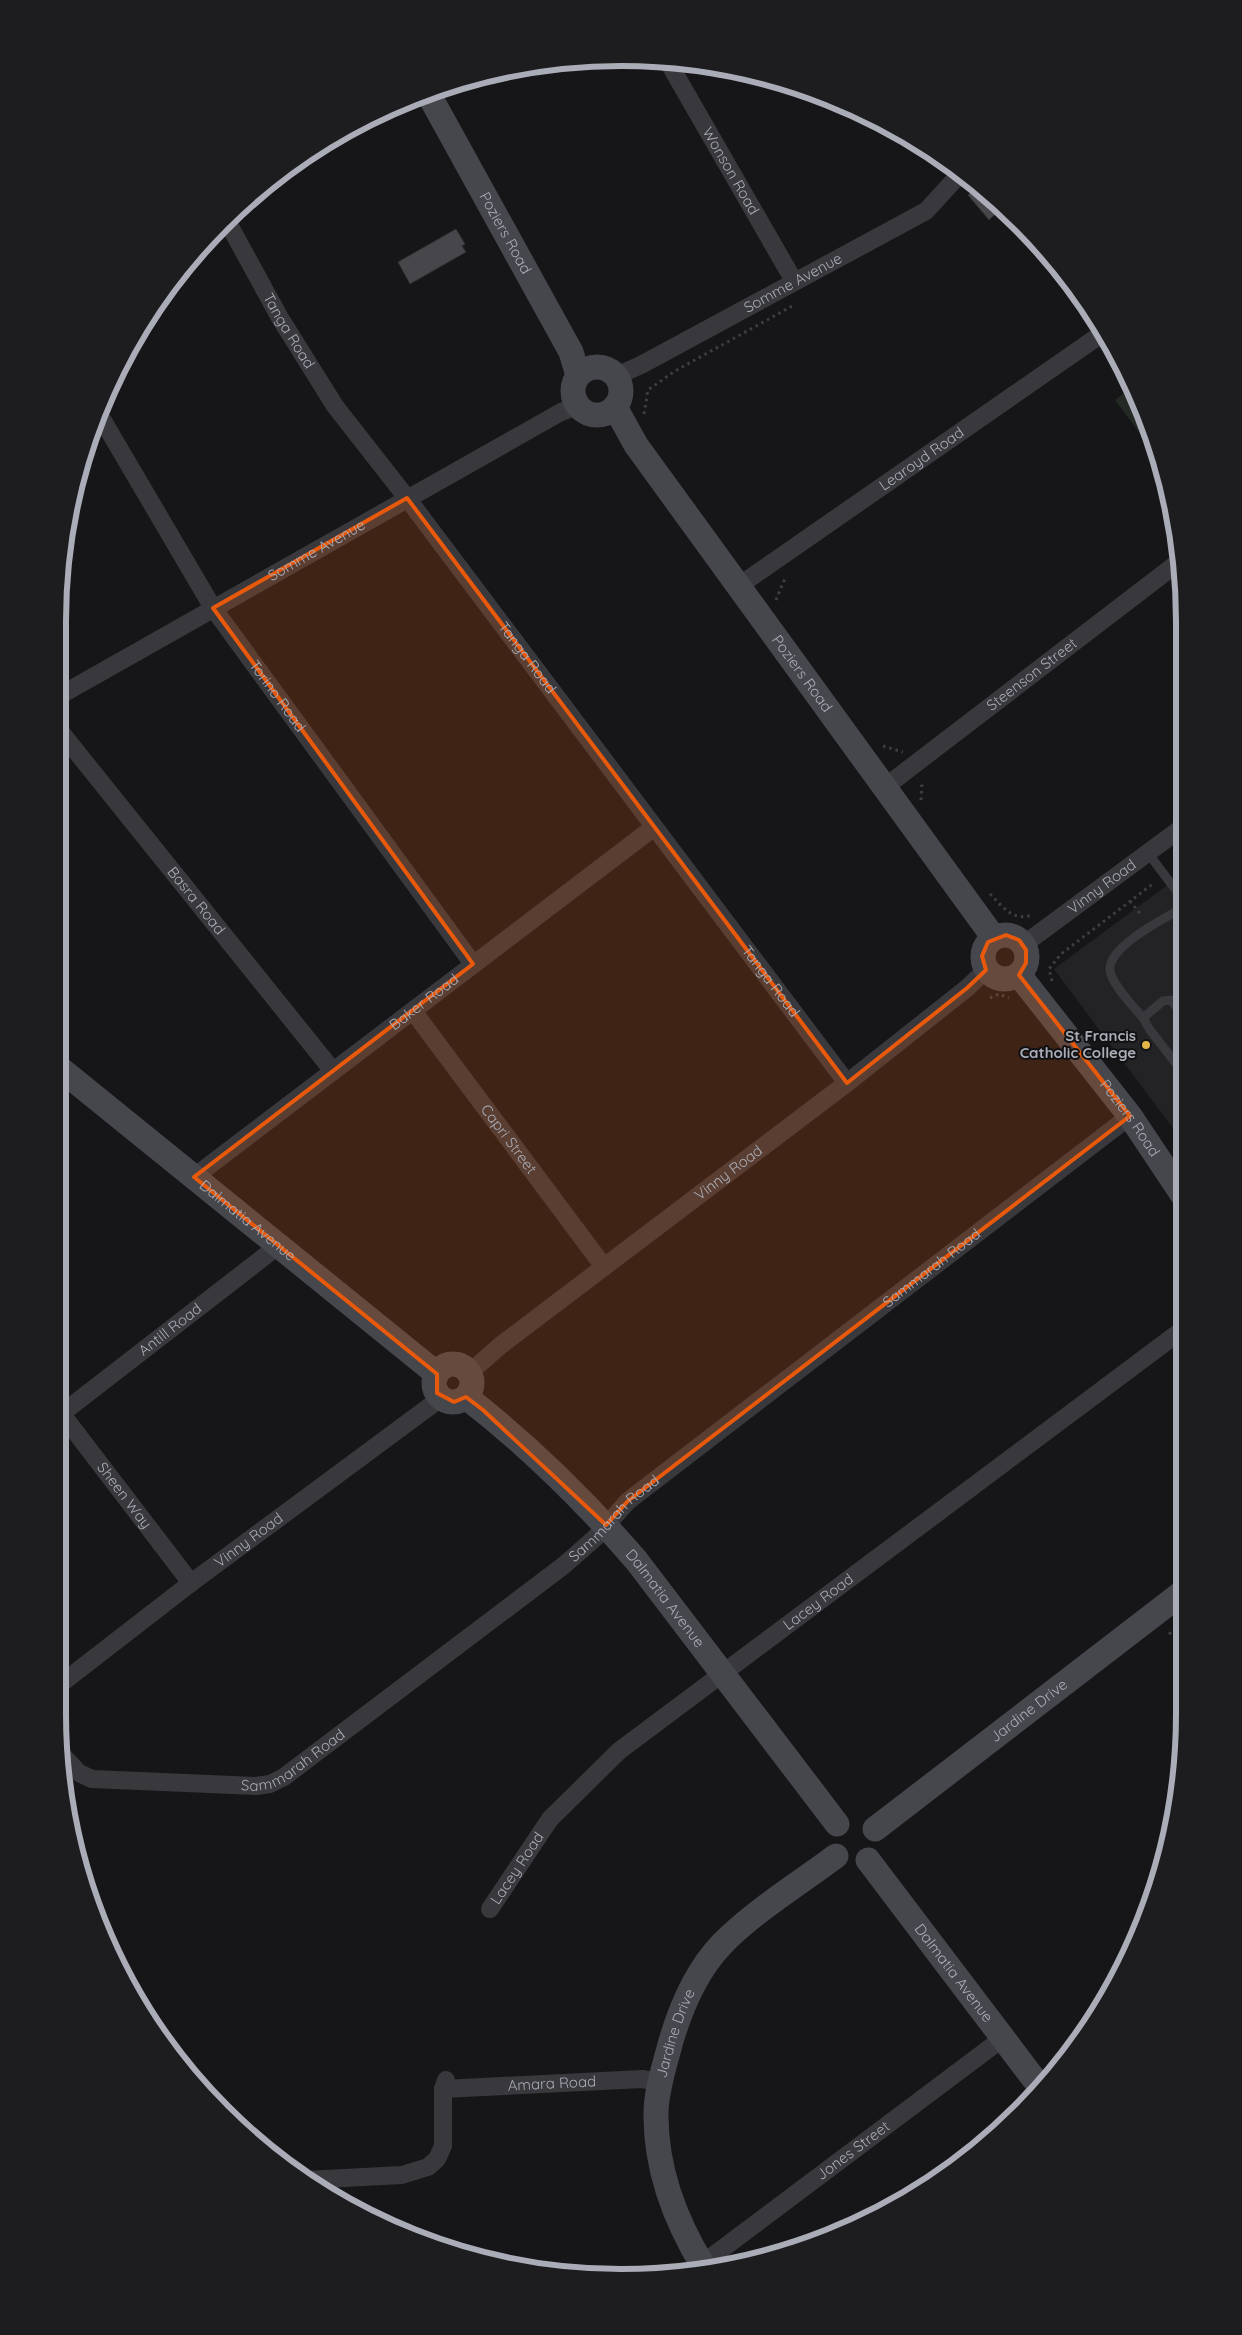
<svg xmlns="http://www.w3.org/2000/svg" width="1242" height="2335" font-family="Quicksand,sans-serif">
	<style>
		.built { fill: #232225 }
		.green { fill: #232a24 }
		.building { fill: #46464b; stroke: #313034 }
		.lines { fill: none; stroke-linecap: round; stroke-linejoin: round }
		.path { stroke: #3e3f43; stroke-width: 3; stroke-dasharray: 2.5 4; stroke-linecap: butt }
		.lane { stroke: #38383d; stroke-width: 9 }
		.street { stroke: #38383d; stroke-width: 18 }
		.secondary { stroke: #46474c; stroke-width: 25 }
		.marked { fill: #e8590c; fill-opacity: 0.2; stroke: #e8590c; stroke-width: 4; stroke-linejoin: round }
		.poi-dot { fill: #e0b546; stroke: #111113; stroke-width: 2 }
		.labels { text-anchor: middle; stroke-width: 4; stroke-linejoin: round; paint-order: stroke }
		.street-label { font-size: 15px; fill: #aaadb7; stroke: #111113 }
		.poi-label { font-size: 15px; font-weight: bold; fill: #aaadb7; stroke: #111113; text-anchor: end }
		.rim { fill: none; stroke: #aaadb7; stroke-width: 6 }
	</style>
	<rect width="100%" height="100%" fill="#161618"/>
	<path class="built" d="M1181,875V1139L1054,969Z"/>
	<path class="green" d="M1132,387L1142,406L1154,452L1115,400Z"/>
	<path class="building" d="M977,187L992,197L1002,208L989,220L968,195Z
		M456,229L465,244L462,246L466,252L410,284L398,262Z"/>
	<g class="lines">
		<path class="path" d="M644,414L648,390L675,371L794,305
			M776,600L786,576
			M883,746L903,752
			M921,800L922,782
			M1174,812L1180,806
			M990,894C1002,906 1013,922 1032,915
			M1130,901L1142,916
			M1052,981L1049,969L1061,954L1154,883
			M990,998L999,994L1009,998
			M1174,1140L1181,1150
			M1169,1634L1183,1624"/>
		<path class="lane" d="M1148,853L1181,897
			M1181,1013L1171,1000L1163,1001L1143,1018L1150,1030L1181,1070
			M1143,1018C1134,1007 1111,984 1110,970C1108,947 1163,919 1181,909"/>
		<g class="street">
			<path id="s1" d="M667,60L794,281"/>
			<path id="s2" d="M227,221L280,318L335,406L407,498L847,1083"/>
			<path id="s3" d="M616,376L641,365L926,211L959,175"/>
			<path id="s4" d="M97,420L104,422L109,431L213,608L473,964"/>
			<path id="s5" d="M740,585L1103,333"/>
			<path id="s6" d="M59,696L561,412L577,406"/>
			<path id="s7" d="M59,730L333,1071"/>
			<path id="s8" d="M885,787L1180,561"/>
			<path id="s9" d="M1023,945L1180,829"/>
			<path id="s10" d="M413,1011L604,1267"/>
			<path id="s11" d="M194,1177L653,828"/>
			<path id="s12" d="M469,1373L501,1345L847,1083L967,988L986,970"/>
			<path id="s13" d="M58,1409L191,1583"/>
			<path id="s14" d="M61,1414L278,1246"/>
			<path id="s15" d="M58,1686L191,1583L441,1398"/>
			<path id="s16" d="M61,1754L79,1773L92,1779L256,1786L270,1784L284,1777L563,1566L595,1538L628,1501L1130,1116"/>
			<path id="s17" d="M490,1909L550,1819L619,1751L1182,1330"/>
			<path id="s18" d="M443,2089L642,2079L660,2082"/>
			<path d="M305,2180L402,2175L428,2167L437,2159L443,2146V2089L446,2080"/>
			<path id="s19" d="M702,2264L1003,2038"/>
		</g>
		<g class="secondary">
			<path id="s20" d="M428,93L571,352L578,375"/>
			<circle cx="597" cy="391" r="24"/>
			<path id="s21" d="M615,407L636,445L994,938"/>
			<circle cx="1005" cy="957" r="22"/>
			<path id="s22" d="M1019,975L1130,1116L1182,1194"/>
			<path id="s23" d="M58,1067L437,1374"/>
			<circle cx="453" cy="1383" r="19"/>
			<path id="s24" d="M466,1397C528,1445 584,1500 636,1560L837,1824"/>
			<path id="s25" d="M875,1829L1183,1592"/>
			<path id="s26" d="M868,1860L1040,2087"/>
			<path id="s27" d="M705,2269C675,2221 655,2167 656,2111C657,2087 665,2064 671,2041C681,2007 697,1970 722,1944C753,1912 800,1883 836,1856"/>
		</g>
	</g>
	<path class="marked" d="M407,498L847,1083L967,988L986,970L982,956L988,942L1006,935L1019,940L1026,950V963L1019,975L1130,1116L628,1501L606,1525L483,1410L466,1397L454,1402L437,1393V1374L194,1177L473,964L213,608Z"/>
	<circle class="poi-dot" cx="1146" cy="1045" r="5"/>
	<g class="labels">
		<g class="street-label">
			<text dy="5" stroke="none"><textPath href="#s1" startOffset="128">Wonson Road</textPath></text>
			<text dy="5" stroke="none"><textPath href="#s20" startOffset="160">Poziers Road</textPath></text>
			<text dy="5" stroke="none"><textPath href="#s3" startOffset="200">Somme Avenue</textPath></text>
			<text dy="5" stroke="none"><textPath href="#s2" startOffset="126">Tanga Road</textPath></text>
			<text dy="5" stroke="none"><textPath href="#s5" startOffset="221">Learoyd Road</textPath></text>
			<text dy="5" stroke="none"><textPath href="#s6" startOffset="296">Somme Avenue</textPath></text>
			<text dy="5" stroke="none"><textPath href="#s2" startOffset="531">Tanga Road</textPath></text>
			<text dy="5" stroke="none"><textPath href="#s21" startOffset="326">Poziers Road</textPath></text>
			<text dy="5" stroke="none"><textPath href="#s8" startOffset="185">Steenson Street</textPath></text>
			<text dy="5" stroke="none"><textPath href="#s4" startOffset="332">Torino Road</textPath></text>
			<text dy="5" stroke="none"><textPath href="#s9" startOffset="98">Vinny Road</textPath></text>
			<text dy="5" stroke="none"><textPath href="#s7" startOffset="219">Basra Road</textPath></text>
			<text dy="5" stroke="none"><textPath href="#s2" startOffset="936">Tanga Road</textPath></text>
			<text dy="5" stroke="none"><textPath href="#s11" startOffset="289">Baker Road</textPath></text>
			<text dy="5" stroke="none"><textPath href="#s22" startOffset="181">Poziers Road</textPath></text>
			<text dy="5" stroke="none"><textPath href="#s10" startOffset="160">Capri Street</textPath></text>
			<text dy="5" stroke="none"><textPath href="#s12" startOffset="328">Vinny Road</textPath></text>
			<text dy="5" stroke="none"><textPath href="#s23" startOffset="244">Dalmatia Avenue</textPath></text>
			<text dy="5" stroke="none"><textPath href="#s16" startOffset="1059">Sammarah Road</textPath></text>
			<text dy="5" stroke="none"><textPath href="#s14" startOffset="138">Antill Road</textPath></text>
			<text dy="5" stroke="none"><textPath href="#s13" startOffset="109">Sheen Way</textPath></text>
			<text dy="5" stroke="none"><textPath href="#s16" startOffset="654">Sammarah Road</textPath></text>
			<text dy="5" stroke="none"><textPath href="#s15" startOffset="240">Vinny Road</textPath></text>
			<text dy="5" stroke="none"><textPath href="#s24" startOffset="284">Dalmatia Avenue</textPath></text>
			<text dy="5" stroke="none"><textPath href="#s17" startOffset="454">Lacey Road</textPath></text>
			<text dy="5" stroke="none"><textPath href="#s25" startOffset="194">Jardine Drive</textPath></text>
			<text dy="5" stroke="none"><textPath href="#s16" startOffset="249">Sammarah Road</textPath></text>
			<text dy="5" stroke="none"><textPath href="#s17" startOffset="49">Lacey Road</textPath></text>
			<text dy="5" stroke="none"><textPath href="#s26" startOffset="142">Dalmatia Avenue</textPath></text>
			<text dy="5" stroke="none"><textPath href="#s27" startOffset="248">Jardine Drive</textPath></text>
			<text dy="5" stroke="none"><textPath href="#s18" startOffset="109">Amara Road</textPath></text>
			<text dy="5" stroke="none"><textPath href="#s19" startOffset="189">Jones Street</textPath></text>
		</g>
		<g class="poi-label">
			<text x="1136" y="1041">St Francis<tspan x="1136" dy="17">Catholic College</tspan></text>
		</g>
	</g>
	<path d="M0 0H1242V2335H0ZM621 66H621A555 555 0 0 1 1176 621V1714A555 555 0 0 1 621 2269H621A555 555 0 0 1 66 1714V621A555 555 0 0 1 621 66Z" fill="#1d1d20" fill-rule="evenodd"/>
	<path class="rim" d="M621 66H621A555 555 0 0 1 1176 621V1714A555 555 0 0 1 621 2269H621A555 555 0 0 1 66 1714V621A555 555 0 0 1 621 66Z"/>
</svg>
